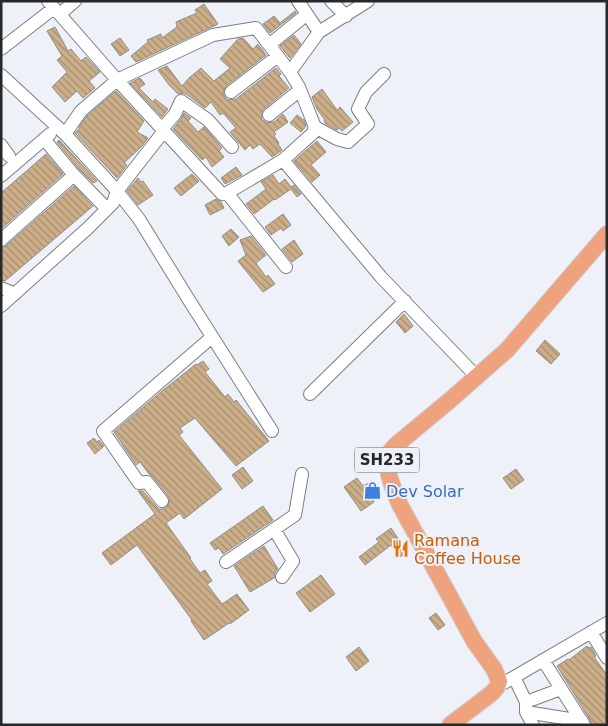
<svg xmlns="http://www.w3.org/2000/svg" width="608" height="726" font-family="'DejaVu Sans',sans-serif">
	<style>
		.building { fill: url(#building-back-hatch); stroke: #928e89 }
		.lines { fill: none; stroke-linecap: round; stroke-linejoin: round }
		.minor-casing { stroke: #7b7e83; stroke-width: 14 }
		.major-casing { stroke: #cfd0d0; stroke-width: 18 }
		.minor { stroke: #fff; stroke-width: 12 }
		.major { stroke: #eea37e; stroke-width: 16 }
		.labels { text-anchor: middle; stroke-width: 4; stroke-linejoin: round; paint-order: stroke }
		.shield { fill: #eef1f7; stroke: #636468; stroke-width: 1 }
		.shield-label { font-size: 15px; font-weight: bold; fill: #27282a }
		.shop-label { font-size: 16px; fill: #366cbe; stroke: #eef1f7; text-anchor: start }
		.food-label { font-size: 16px; fill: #c56008; stroke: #eef1f7; text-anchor: start }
	</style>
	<defs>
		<pattern id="building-back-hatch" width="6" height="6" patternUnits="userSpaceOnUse" patternTransform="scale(1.25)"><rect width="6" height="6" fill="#ccae88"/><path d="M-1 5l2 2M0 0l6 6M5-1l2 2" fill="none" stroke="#a68e6f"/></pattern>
	</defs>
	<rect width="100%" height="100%" fill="#eef1f7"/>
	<path class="building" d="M204,4L218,24L136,62L131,56L148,42L147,40L161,34L162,38L177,27L176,22L197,13L195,10Z
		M295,11L296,13L270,33L263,24L274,16L280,23Z
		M55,27L68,51L71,49L81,61L86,57L100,72L89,81L95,88L83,98L77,91L65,102L52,87L67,72L57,60L62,56L47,31Z
		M294,35L301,44L290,58L280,46Z
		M120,38L129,50L120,56L111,44Z
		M243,38L253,49L258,44L266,55L226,86L223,93L225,97L228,100L236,99L276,68L281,74L279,76L289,88L264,109L261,113L262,120L267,123L274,122L283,114L288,122L274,132L276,134L274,136L279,143L278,144L282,150L272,157L260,144L253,149L250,145L245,150L230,132L236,128L223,113L220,115L211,102L205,108L186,94L182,93L178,94L169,85L158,70L167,66L182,86L189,78L201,68L214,81L230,68L220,59L238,39Z
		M140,78L145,84L139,88L153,102L155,99L168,109L162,117L130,83Z
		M322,89L337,110L340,107L353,122L342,131L339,128L337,130L326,124L324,121L325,120L317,109L312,97Z
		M116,91L144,121L137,132L148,138L142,146L124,163L127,165L117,178L75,133L80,128L79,127L87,116Z
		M184,113L191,118L188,121L198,132L204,127L222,148L219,151L224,157L212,167L206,157L202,160L173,129L181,119Z
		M297,115L304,120L306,126L301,132L290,123Z
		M59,140L97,181L93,183L80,170L57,142Z
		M317,141L326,152L311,165L320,175L312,182L294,161Z
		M46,154L63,174L1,229V193Z
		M236,167L242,175L225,184L221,178Z
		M192,174L199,181L181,196L174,188Z
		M273,175L279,184L285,179L291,187L294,185L301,194L297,197L291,189L275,200L274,199L254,214L246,204L266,189L261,182Z
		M138,178L141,182L143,181L153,195L138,205L127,191Z
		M74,186L93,206L5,281L1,280V248L6,246Z
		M216,199L221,202L224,208L210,215L205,205Z
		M283,214L291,225L283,231L281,228L271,235L265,227Z
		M231,229L239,237L229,246L222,236Z
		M251,236L266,255L256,263L266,277L268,275L275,284L263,292L238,261L246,255L240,240Z
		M294,240L303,254L292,262L282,249Z
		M404,314L413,326L405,333L396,322Z
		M545,340L560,354L551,364L536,351Z
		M203,361L209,369L205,372L225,397L228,394L234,402L236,400L269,441L236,466L195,418L180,428L183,432L179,435L222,489L184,519L180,513L166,523L191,558L190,559L200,573L205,570L212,581L207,584L222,604L237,594L249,610L230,624L229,623L204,640L191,621L192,620L137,545L111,565L102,553L155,514L138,491H143L156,506L159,509H164L167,507L170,500L168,496L153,477L149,474L140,462L136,465L114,432L162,391L196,364L197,365Z
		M94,438L97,442L99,440L104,446L95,454L87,443Z
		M243,467L253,481L242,489L232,475Z
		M516,469L524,480L511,489L503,478Z
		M357,478L363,486L373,481L381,496L373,500L374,502L361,511L344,487Z
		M263,506L273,520L223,554L219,548L215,550L210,543Z
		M391,528L407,552L400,557L391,545L365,565L359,557L379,542L376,539Z
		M264,546L278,569L275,573L274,578L250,592L234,566Z
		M321,575L335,594L310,612L296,593Z
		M436,613L445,625L438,630L429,618Z
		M587,646L589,648L591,647L596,656L594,657L607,675V725H592L589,718L557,666L568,659L569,660Z
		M359,647L369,661L356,671L346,657Z"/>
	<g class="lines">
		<defs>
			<path id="minor" d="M48,1L117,80L222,194L227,193L283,160L381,277L477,377
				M298,1L319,32
				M331,1L346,16
				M60,14L75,1
				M269,45L301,19
				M1,49L54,8
				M290,72L319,32L368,1
				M1,75L65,134
				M231,92L278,56
				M269,115L300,90
				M315,127L337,139L348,142L368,124L358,109L366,92L384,74
				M162,129L175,114L181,101L208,120L232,147
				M164,131L117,191L139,219L187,297L272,431
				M44,139L74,175L107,209
				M1,145L9,156
				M1,176L50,134
				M227,193L286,267
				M1,240L74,175
				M1,288L15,294
				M1,306L88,228L113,203L117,191L65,134L81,111L117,80L213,35L256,28L290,72L299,87L315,127L313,133L283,160
				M310,394L405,301
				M162,501L147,482L139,483L103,431L212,337
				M274,529L293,561L282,577
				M226,562L295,515L302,474
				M591,632L607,658
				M543,660L584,725
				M514,677L526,702V712L533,725
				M497,687L607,623
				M526,702L561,689
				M526,712L582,721"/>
			<path id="major" d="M450,725L492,693L497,687L499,681L494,669L474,641L400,505C393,488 387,475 386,456L396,445L449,401L507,350L607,234"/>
		</defs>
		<use href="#minor" class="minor-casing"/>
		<use href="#major" class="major-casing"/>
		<use href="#minor" class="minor"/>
		<use href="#major" class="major"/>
	</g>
	<defs>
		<symbol id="shop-bare" viewBox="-9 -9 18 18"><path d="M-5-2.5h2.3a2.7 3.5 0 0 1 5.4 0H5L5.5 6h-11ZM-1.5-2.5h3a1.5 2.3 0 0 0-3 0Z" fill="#3f7fe0" stroke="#eef1f7" stroke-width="2.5" paint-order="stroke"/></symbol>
		<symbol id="restaurant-bare" viewBox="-9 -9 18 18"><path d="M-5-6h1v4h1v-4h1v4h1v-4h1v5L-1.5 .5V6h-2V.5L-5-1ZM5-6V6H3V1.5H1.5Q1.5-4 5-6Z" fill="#e8710a" stroke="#eef1f7" stroke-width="2.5" paint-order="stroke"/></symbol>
	</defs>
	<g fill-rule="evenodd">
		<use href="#shop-bare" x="360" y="478" width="25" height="25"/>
		<use href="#restaurant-bare" x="388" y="536" width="25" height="25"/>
	</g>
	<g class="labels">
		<rect class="shield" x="354.5" y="447.5" width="65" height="25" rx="4"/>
		<g class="shield-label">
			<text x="387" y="465">SH233</text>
		</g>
		<g class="shop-label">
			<text x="386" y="497">Dev Solar</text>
		</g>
		<g class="food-label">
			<text x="414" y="546">Ramana<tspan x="414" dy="18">Coffee House</tspan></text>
		</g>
	</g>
	<rect width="608" height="726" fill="none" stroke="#27282a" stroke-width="5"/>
</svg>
